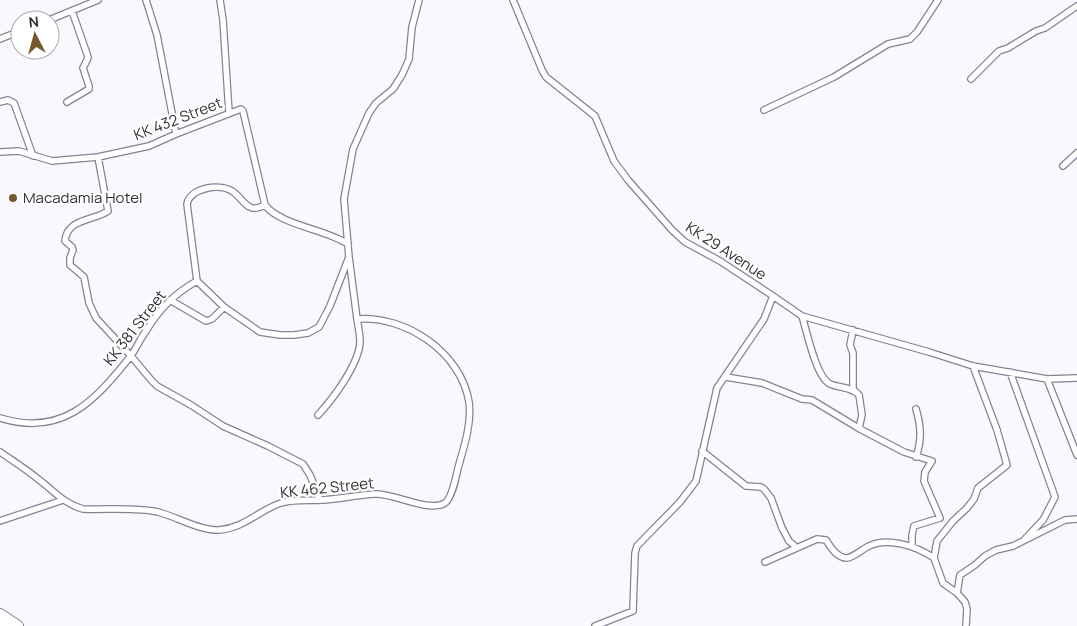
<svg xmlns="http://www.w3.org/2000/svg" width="1077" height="626" font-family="Manrope,sans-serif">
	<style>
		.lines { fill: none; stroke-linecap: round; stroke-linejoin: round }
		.minor-casing { stroke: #868292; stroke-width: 8 }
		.trunk-casing { stroke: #868292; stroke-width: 12 }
		.minor { stroke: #fff; stroke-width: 5.5 }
		.trunk { stroke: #fff; stroke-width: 10 }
		.poi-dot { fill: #79582f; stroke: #fff; stroke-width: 2 }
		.labels { text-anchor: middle; stroke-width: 4.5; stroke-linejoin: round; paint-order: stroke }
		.street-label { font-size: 15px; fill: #302f35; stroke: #fff }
		.poi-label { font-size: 15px; fill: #302f35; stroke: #fff; text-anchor: start }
	</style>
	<rect width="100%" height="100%" fill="#f9f8ff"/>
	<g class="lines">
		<defs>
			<path id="minor" d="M146,0L157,35L176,134
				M220,0L223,20L229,113
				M513,0L542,70L546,77L595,116L614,161L628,180L672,230L685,242L720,261L773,296L764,319L717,388L696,481L680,502L637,546L635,553L633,611L595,626
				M49,20L98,0
				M0,39L20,31
				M971,79L999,51L1008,48L1036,31L1045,28L1077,6
				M0,102L8,100L14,103L33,156
				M67,102L89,89V86L83,68L88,58L87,54L72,11
				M764,110L834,77L888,44L910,39L917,32L938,0
				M0,152L19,151L52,161L98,157L149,146L176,134L241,109L243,111L265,205
				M98,157L108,211C94,221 67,218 65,241L72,247L73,250L70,258V265L84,277L89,303L96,318L131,356L152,381L157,386L191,405L223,426L268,446L303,464L310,475L320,500
				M1063,166L1077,153
				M197,281L187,204C190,188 219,183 232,191C239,195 243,204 250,207C255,210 261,207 265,205C280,225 325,229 348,244
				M773,296L802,316L929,352L973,366L1047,379L1077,378
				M170,300L206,321L212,319L224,307
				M802,316C807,332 816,377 830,384C839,388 853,387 859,395L862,415L859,428
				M853,330L850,345L853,353V390
				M1010,372L1055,497L1043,520L1025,539
				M726,377L762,383L802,399L812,400L860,429L904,452L932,461L925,472L924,481L940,518L914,526L912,535V547
				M1047,379L1077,455
				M916,409C921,426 922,440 916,457
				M318,415C333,399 359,364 360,342C360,334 358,326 357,319
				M0,418C62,437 94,402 130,357C136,349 140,339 146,331C159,309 175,293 197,281L224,307L260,332L280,335H294L308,333L319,327L330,306L349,257L344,199L353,149L369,113L376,103L393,89L402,75L409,59L412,27L419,0
				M702,451L746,486L761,487L764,489L771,498L782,528L789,541L797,548
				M0,452C13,461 26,469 38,479C53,490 64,504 83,509C106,510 135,507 158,512C177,517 201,531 219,530C245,528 259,510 281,503C294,499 309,501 322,500C340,499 357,495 375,494C394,493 429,513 445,503C452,498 456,477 458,468C464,447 472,423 469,402C461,352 405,315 357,319L349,257
				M0,521L63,500
				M934,558L937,541L953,521L967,508L974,499L978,488L1007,465L997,430L973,366
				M765,562L817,539L826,540C831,547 836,557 846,558C853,558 861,550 867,547C887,536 916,546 934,558L943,583L957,593L965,602L967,609L966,626
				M957,593L960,575L975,565L985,556L996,550L1013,546L1065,520L1077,519"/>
			<path id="trunk" d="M0,614L18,626
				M0,623L4,626"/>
		</defs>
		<use href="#minor" class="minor-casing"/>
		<use href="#trunk" class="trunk-casing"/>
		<use href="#minor" class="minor"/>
		<use href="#trunk" class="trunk"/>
	</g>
	<circle class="poi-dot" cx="13" cy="198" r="5"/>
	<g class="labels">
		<g class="street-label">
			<text transform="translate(178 119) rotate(-21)" y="5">KK 432 Street</text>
			<text transform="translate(726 251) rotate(33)" y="5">KK 29 Avenue</text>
			<text transform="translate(135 328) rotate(-52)" y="5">KK 381 Street</text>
			<text transform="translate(327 488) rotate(-6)" y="5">KK 462 Street</text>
		</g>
		<g class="poi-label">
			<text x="23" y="203">Macadamia Hotel</text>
		</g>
	</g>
	<g transform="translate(35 35) rotate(354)"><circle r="24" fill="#ffffff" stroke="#acacae"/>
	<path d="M0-4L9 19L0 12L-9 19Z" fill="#79582f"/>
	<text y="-8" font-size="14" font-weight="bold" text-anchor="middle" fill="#302f35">N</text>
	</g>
</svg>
